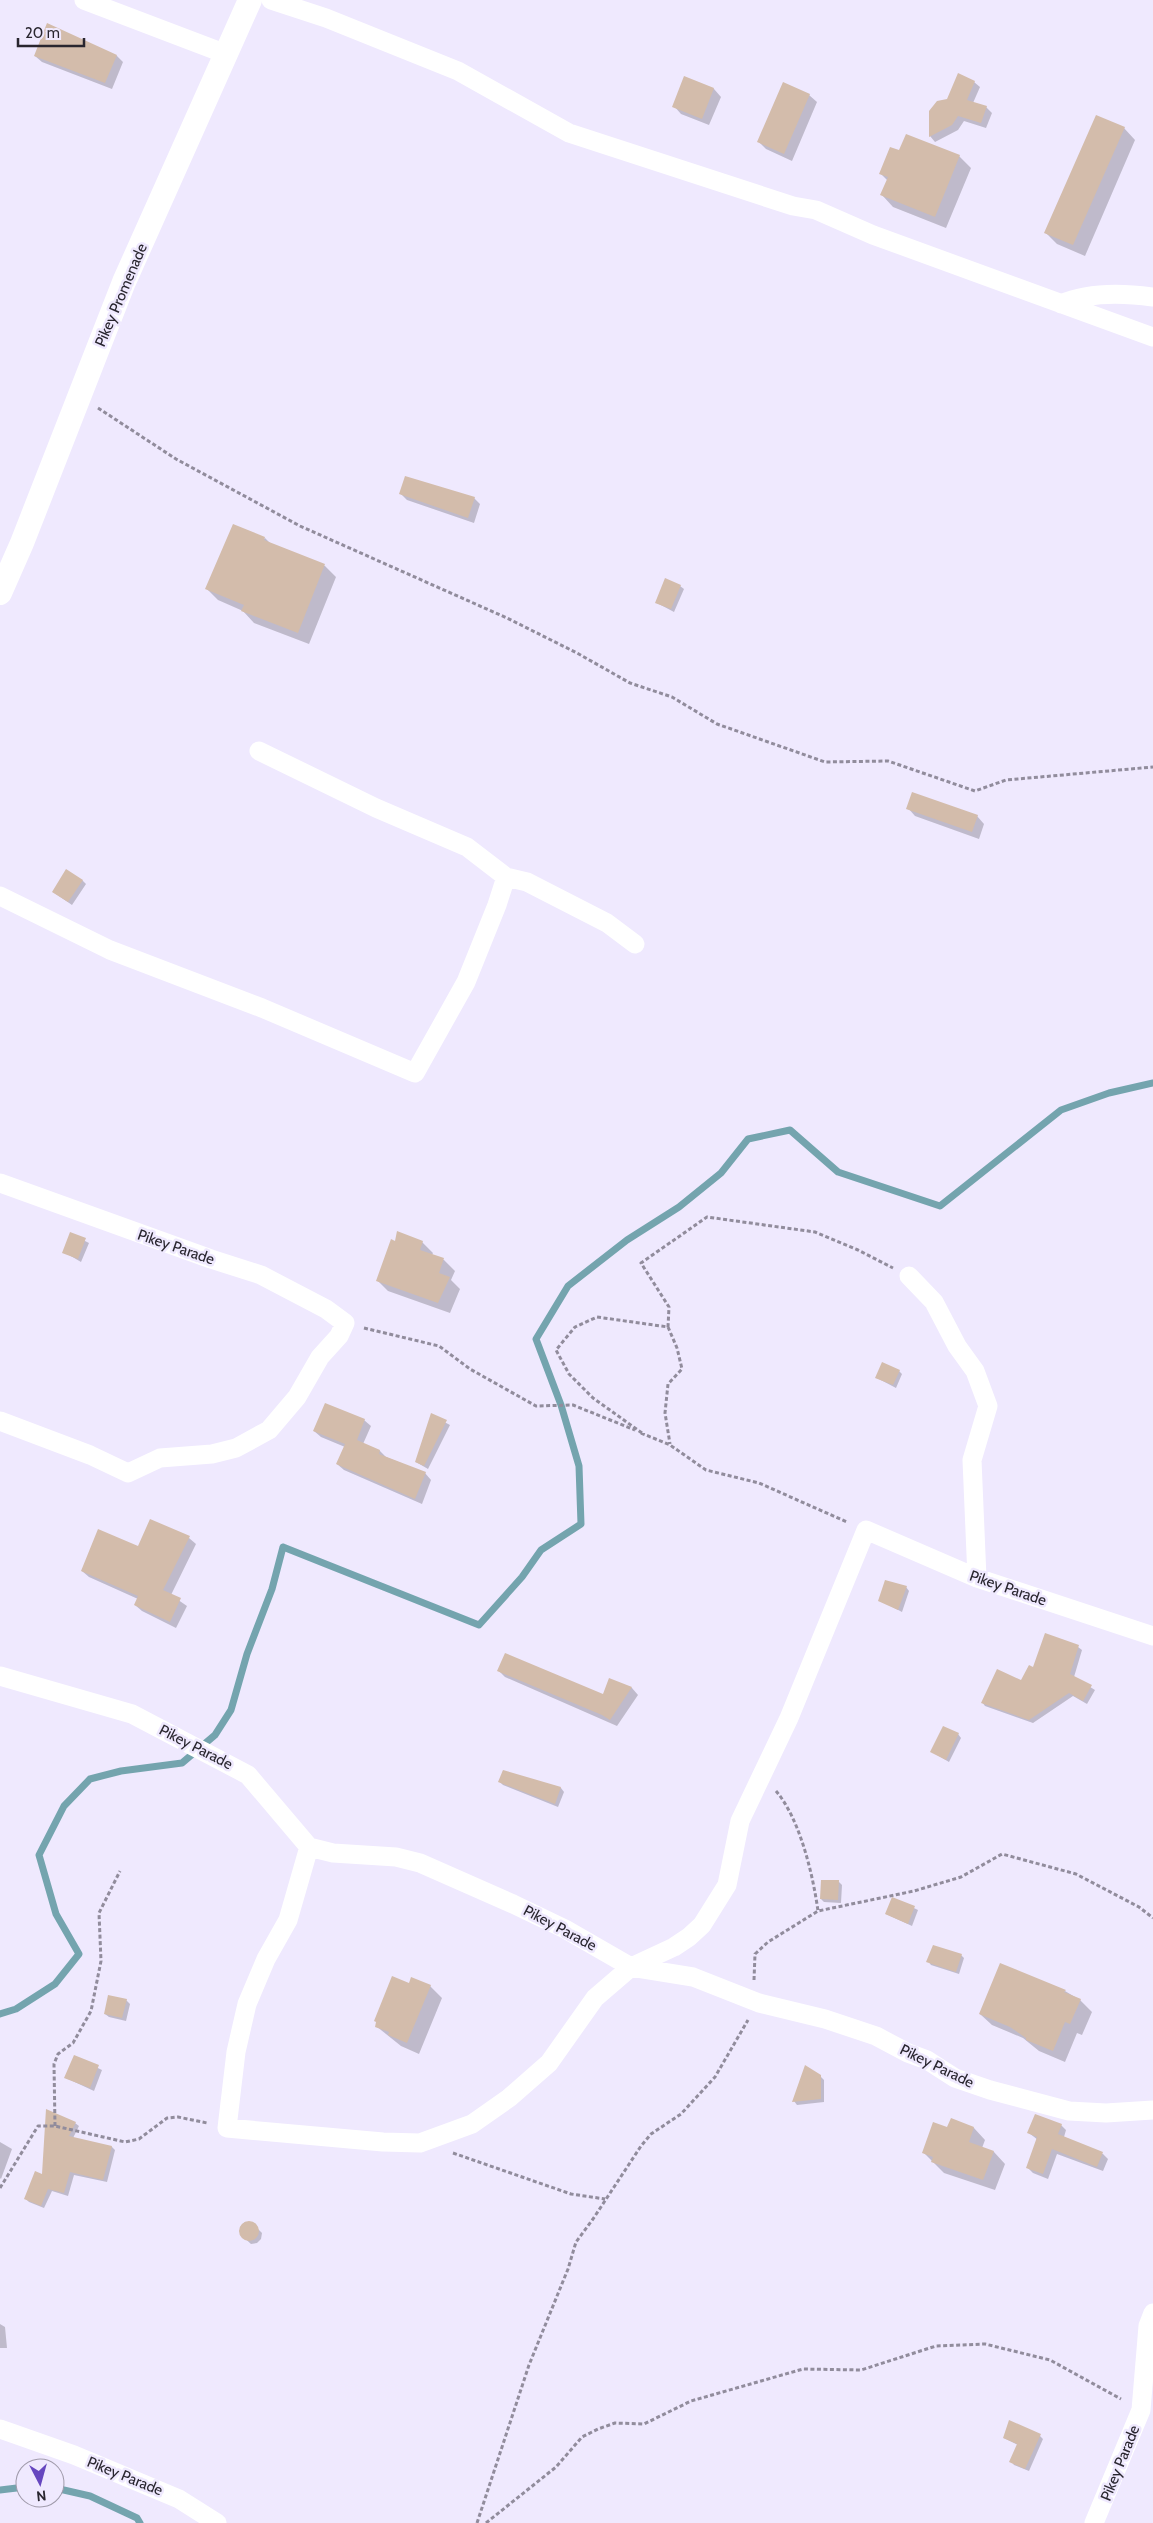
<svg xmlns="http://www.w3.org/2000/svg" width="1153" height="2523" font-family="Cabin,sans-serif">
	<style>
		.shadow { fill: #0003 }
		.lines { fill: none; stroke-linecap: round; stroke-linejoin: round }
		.stream { stroke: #74a4ae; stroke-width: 7 }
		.building { fill: #d3bcab }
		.path { stroke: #918c9c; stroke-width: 3; stroke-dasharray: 4 2.5; stroke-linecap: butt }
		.minor { stroke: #fff; stroke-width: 19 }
		.tertiary { stroke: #fff; stroke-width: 24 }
		.labels { text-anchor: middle; stroke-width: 5; stroke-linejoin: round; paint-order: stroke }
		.street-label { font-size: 15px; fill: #29262f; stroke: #efe9fe }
	</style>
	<rect width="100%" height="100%" fill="#efe9fe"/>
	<path class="shadow" d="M48,25L117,56L123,62L112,89L42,62L35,56Z
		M685,78L714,89L721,97L709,125L681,114L674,106Z
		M974,82L980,87L973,103L986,107L992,113L986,128L964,121L958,130L935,142L930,136L947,100Z
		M809,95L817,102L792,161L766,149L759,142Z
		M1124,128L1135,140L1085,256L1057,244L1046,233Z
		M900,152L959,156L971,168L946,228L893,207L882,195L888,181L880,173Z
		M401,494L474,498L480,504L474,523L407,500Z
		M265,538L271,544L325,566L336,577L309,644L254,623L243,611L218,600L207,589Z
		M680,586L684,589L674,612L657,603Z
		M908,808L977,816L984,824L979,839L915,816Z
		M82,880L86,884L72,905L53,892Z
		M71,1234L89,1243L81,1262L64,1252Z
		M395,1242H422L433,1253L432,1255L444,1260L455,1271L451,1280L460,1289L450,1313L388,1291L377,1280Z
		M899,1371L902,1374L896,1388L877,1378Z
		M431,1415L450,1425L428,1469L416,1462Z
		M364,1420L371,1426L363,1444L380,1451L386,1457L425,1473L431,1480L422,1504L344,1470L337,1464L345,1447L321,1437L314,1431Z
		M189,1538L196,1544L171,1595L187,1606L176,1628L142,1611L135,1605L138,1599L89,1577L82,1571L139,1548Z
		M906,1587L909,1591L902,1612L879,1600Z
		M1078,1647L1082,1650L1074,1677L1095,1690L1087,1704L1073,1696L1033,1723L985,1706L982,1702L1022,1682L1034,1669Z
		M499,1671L603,1696L609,1680L632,1688L638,1695L617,1726L505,1677Z
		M958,1734L961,1738L949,1762L932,1752Z
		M503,1771L561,1788L564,1792L558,1807L503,1785L500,1782Z
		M838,1881L842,1885L841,1903L824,1902L821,1899Z
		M893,1898L918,1910L912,1926L886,1914Z
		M961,1955L964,1958L959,1974L931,1965L928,1961Z
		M410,1984L430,1986L442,1998L419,2054L401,2046L376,2026Z
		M1065,1991L1080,2000L1092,2012L1082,2035L1077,2033L1065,2062L1039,2051L1023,2038L992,2025L980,2014Z
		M126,2000L130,2004L126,2021L109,2017L105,2014Z
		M75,2057L102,2070L94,2091L66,2078Z
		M820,2076L824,2080V2102L797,2105L794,2101Z
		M951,2120L974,2128L985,2140L982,2148L994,2152L1005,2164L995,2190L944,2173L923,2152L948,2129Z
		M75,2123L79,2126L73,2138L112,2147L115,2150L107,2182L74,2175L68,2196L52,2191L44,2208L29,2202L26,2199L43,2175Z
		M1061,2125L1066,2130L1064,2137L1103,2154L1108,2159L1103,2171L1057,2154L1048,2179L1033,2173L1028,2168L1038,2140L1029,2133Z
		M0,2142L12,2149L1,2179L0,2178Z
		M245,2222H251L262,2233L261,2239L257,2243L251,2244L240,2234L241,2226Z
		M0,2324L5,2327L7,2348H0Z
		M1040,2436L1043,2439L1029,2471L1014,2465L1011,2461L1018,2445L1004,2438Z"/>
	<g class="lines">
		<path class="stream" d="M0,2014L16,2009L55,1984L79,1954L56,1914L39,1855L64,1806L90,1779L121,1771L182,1763L215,1735L231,1710L247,1654L272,1589L283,1547L479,1625L522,1577L541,1550L581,1524L579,1466L561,1405L536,1339L568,1286L627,1240L679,1207L721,1173L748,1139L790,1130L838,1172L940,1206L1061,1110L1109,1093L1153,1083
			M55,2488L90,2496L137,2518L140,2523
			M0,2490L25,2487"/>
	</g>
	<path class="building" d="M47,23L117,55L105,83L34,56Z
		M958,73L975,81L967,100L987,106L981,123L958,116L952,125L929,137V111L937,101L947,99Z
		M684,76L714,88L702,119L672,107Z
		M783,82L810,94L784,154L757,142Z
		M1096,115L1125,127L1073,245L1044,233Z
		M906,134L960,155L935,217L880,195L888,177L879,174L890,147L899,150Z
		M405,476L475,497L468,518L399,494Z
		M233,524L265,537L264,540L325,564L298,633L241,611L244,605L205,589Z
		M665,578L681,585L671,609L655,603Z
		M912,792L978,815L972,832L906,809Z
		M66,869L83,880L68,902L52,892Z
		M397,1231L423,1241L420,1250L444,1258L439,1273L450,1277L438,1303L376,1281L391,1239L395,1241Z
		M70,1232L86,1238L78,1259L62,1253Z
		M882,1362L900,1370L893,1385L875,1378Z
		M325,1403L365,1419L357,1440L380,1450L379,1454L426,1472L415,1499L336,1464L345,1444L313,1431Z
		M431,1413L447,1420L424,1466L415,1462Z
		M150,1519L190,1536L163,1590L181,1598L170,1622L134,1605L138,1596L81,1571L98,1529L138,1546Z
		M885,1580L907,1586L898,1610L878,1601Z
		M1045,1633L1079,1645L1070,1674L1092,1685L1083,1701L1069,1693L1029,1720L981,1703L997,1669L1021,1680L1029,1665L1033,1667Z
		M505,1653L603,1694L609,1678L632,1687L610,1720L602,1715L497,1671Z
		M943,1726L959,1733L946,1760L930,1752Z
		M503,1770L561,1787L555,1804L498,1782Z
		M821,1880H839L838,1900L820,1899Z
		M892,1897L915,1906L908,1924L885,1914Z
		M933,1945L962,1954L956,1972L926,1962Z
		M1000,1963L1066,1990L1064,1992L1081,1999L1070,2024L1065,2022L1053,2051L1026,2040V2038L1010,2027L979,2014Z
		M392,1976L409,1983L411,1977L431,1985L407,2043L388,2035L389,2032L375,2027L376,2022L374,2021Z
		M108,1995L127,1999L122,2018L104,2014Z
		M74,2055L99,2065L90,2088L64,2078Z
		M805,2065L821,2075V2099L792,2102Z
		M46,2109L76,2122L69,2136L112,2146L103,2180L70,2172L64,2193L48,2189L41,2206L24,2199L35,2171L42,2174Z
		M1035,2114L1062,2124L1058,2134L1103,2152L1097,2167L1052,2149L1043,2174L1026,2168L1037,2137L1027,2133Z
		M951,2118L974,2127L969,2142L994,2151L983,2180L931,2162L933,2157L922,2153L933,2122L947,2127Z
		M239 2231a10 10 0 1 1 20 0a10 10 0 1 1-20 0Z
		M1009,2420L1041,2434L1025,2469L1009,2462L1017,2444L1003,2438Z"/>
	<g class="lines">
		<path class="path" d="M98,408L176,459L300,526L507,618L577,653L630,683L672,697L717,724L825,762L888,761L975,791L1006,780L1153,767
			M668,1327L677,1348L682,1369L668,1384L665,1413L670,1444
			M364,1328L439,1346L470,1369L536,1406L573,1405L635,1430
			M641,1433L670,1445L706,1470L759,1483L847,1522
			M642,1433L593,1398L569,1374L556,1350L575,1327L597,1317L668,1327L669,1307L641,1263L707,1217L815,1232L858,1250L893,1268
			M776,1791C800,1819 813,1875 818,1911
			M754,1980L755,1954L768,1942L818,1911L914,1891L961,1877L1002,1854L1076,1874L1139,1907L1153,1918
			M55,2126L54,2064L58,2054L73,2043L91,2011L101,1961L99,1913L120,1871
			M453,2153L571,2194L605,2199
			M0,2188L38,2126H55L125,2142L139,2139L167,2118L178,2117L207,2123
			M477,2523L529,2365L568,2269L576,2242L593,2219L641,2146L651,2134L681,2114L715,2077L748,2020
			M486,2523L556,2467L582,2437L598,2429L615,2423L644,2424L691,2401L803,2369L861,2370L936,2346L985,2344L1050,2360L1121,2399"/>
		<path class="minor" d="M84,0L226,54
			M271,0L326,18L458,71L569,133L793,206L816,210L873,235L1153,337
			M1061,304C1088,292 1124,293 1153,297
			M259,751L376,808L467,847L506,877L527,882L607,923L635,944
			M0,896L110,950L262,1008L415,1073L466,982L497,905L506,877
			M0,1183L211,1259L261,1275L326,1309L345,1323L339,1336L320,1357L297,1397L269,1430L236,1448L212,1454L160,1458L128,1473L90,1455L0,1421
			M909,1276L934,1302L957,1346L975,1371L988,1406L972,1460L977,1578
			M0,1676L132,1714L248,1775L309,1847L333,1853L396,1857L420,1863L513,1904L565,1929L631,1967L693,1977L759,2003L825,2019L876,2036L908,2053L927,2060L955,2078L990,2090L1069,2111L1106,2113L1153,2110
			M309,1847L288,1920L266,1959L247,2004L236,2052L227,2128L383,2142L420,2143L472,2124L509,2098L549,2063L595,1998L631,1967L674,1947L689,1937L702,1925L727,1885L740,1821L789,1718L866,1530L977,1578L1153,1636
			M0,2429L74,2455L179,2499L217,2523
			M1094,2523L1141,2410L1148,2326L1153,2313"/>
		<path class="tertiary" d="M0,593L22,543L124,282L250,0"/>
	</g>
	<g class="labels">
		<g class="street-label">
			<text transform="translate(121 295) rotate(-67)" y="5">Pikey Promenade</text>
			<text transform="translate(176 1247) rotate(19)" y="5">Pikey Parade</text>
			<text transform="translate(1008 1588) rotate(19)" y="5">Pikey Parade</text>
			<text transform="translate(196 1747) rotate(27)" y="5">Pikey Parade</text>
			<text transform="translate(560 1928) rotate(28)" y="5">Pikey Parade</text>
			<text transform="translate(937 2066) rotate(26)" y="5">Pikey Parade</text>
			<text transform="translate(1120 2463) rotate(-68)" y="5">Pikey Parade</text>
			<text transform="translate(125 2476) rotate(22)" y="5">Pikey Parade</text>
		</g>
	</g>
	<g transform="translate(40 2483) rotate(174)"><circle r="24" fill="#efe9fe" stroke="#a09bab"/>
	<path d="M0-4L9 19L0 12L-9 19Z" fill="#6647bf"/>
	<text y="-8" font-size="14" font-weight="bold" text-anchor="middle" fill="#29262f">N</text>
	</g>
	<path d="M18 38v8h66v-8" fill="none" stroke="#29262f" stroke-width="2.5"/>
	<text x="25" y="38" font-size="15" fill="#29262f" stroke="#efe9fe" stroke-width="4" paint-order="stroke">20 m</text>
</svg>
